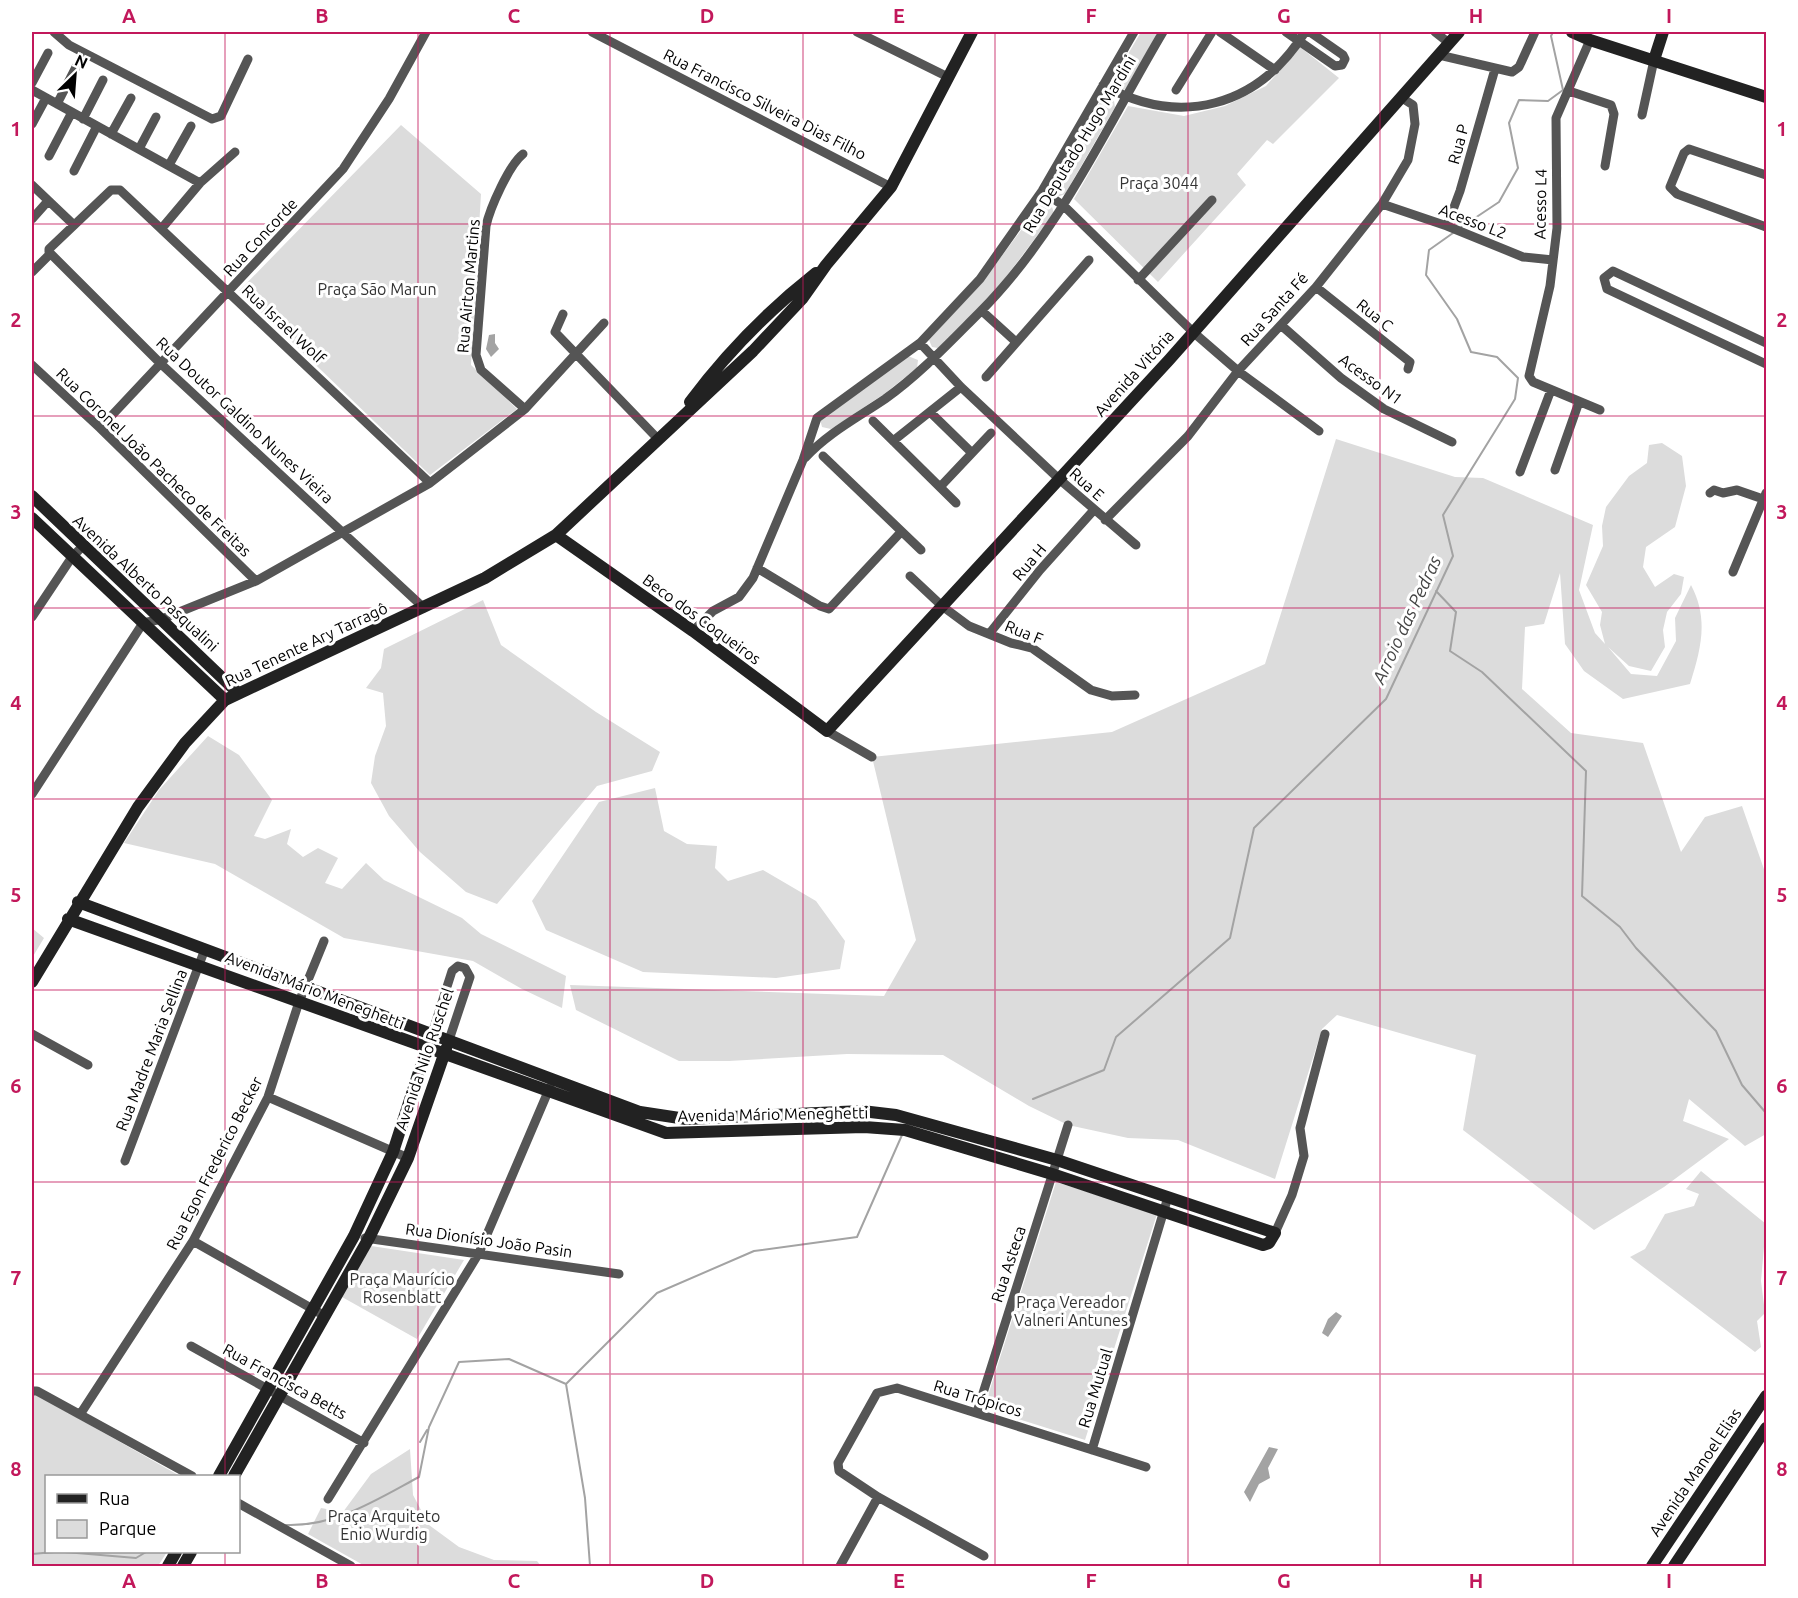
<svg xmlns="http://www.w3.org/2000/svg" width="1798" height="1598" font-family="Ubuntu,sans-serif">
	<style>
		.green { fill: #dcdcdc }
		.water { fill: #a3a3a3 }
		.lines { fill: none; stroke-linecap: round; stroke-linejoin: round }
		.stream { stroke: #a3a3a3; stroke-width: 2 }
		.street { stroke: #555; stroke-width: 9 }
		.secondary { stroke: #222; stroke-width: 12 }
		.grid { fill: none; stroke: #c2185b; stroke-width: 1.5; stroke-opacity: 0.55 }
		.labels { text-anchor: middle; stroke-width: 6; stroke-linejoin: round; paint-order: stroke }
		.street-label { font-size: 16px; fill: #000; stroke: #fff }
		.park-label { font-size: 16px; fill: #333; stroke: #fff }
		.water-label { font-size: 18px; font-style: italic; fill: #444; stroke: #fff }
		.neatline { fill: none; stroke: #c2185b; stroke-width: 2 }
		.grid-label { font-size: 20px; text-anchor: middle; font-weight: bold; fill: #c2185b }
	</style>
	<rect width="100%" height="100%" fill="#fff"/>
	<path class="green" d="M1141,32H1158L1126,88L1124,90L1113,87L1112,81Z
		M1300,47L1339,78L1273,144L1267,140L1237,174L1246,185L1158,282L1074,199L1128,106L1184,116L1225,106L1266,86Z
		M1106,97L1114,101L1115,107L1065,194L1057,197L1052,193V187L1101,100Z
		M401,125L481,194L471,365L517,409L430,475L239,291Z
		M1047,204L1052,207L1054,213L994,293L938,348L932,347L929,340L987,276L1039,206Z
		M908,356L918,360L917,368L884,394L831,429L822,427L820,419Z
		M1336,439L1455,477L1483,478L1593,525L1579,590L1595,633L1605,644L1600,625L1602,612L1586,585L1603,546L1602,526L1606,507L1629,476L1647,463L1649,445L1662,443L1682,456L1686,486L1675,527L1646,547L1643,567L1655,587L1674,574L1684,577L1681,594L1667,612L1663,630L1665,647L1651,671L1629,666L1608,647L1631,674L1657,676L1676,641L1675,618L1691,585C1709,619 1701,649 1690,684L1623,699L1584,671L1565,644L1560,573L1544,624L1525,627L1522,689L1571,733L1643,743L1681,852L1705,817L1742,806L1766,875V1134L1745,1146L1689,1099L1683,1121L1729,1139L1664,1187L1594,1230L1463,1130L1476,1055L1337,1015L1322,1029L1275,1179L1178,1140L1128,1138L1068,1125L1029,1106L943,1055L847,1054L729,1061H679L576,1010L570,985L884,996L916,940L872,757L1112,732L1265,664Z
		M483,600L501,645L596,712L660,752L652,771L597,786L497,904L466,892L420,852L389,816L371,783L375,756L386,726L383,693L366,688L381,668L384,649Z
		M208,736L239,755L272,800L254,836L265,839L291,829L287,844L303,857L318,848L338,858L325,883L342,889L366,863L384,880L462,918L481,934L566,976L562,1008L522,989L473,961L344,938L215,864L124,843L159,790Z
		M655,788L664,831L687,844L717,846L715,868L728,881L763,870L816,901L845,941L840,969L776,978L643,972L546,930L532,901L599,802Z
		M32,928L44,938L32,958Z
		M1701,1171L1766,1224L1761,1281L1765,1313L1757,1321L1761,1347L1755,1352L1630,1257L1645,1249L1665,1214L1694,1206L1699,1194L1686,1189Z
		M1056,1182L1157,1214L1085,1440L984,1408Z
		M371,1246L464,1260L417,1339L342,1297Z
		M37,1395L180,1476H46V1552H167L158,1566H32V1396Z
		M410,1449L413,1495L429,1525L459,1547L494,1560L537,1561L541,1566H365L308,1534L321,1508L343,1512L371,1474Z"/>
	<path class="water" d="M495,334V343L499,349L491,357L486,349L489,335Z
		M1336,1312L1342,1316L1328,1337L1322,1333L1328,1319Z
		M1269,1447L1278,1449L1268,1468L1270,1478L1259,1484L1250,1502L1244,1492Z"/>
	<g class="lines">
		<path class="stream" d="M1460,228L1499,202L1518,168L1509,123L1519,100L1548,101L1563,90L1551,36L1553,32
			M1436,591L1456,612L1450,651L1482,672L1586,771L1582,896L1620,927L1636,948L1716,1031L1742,1085L1766,1113
			M1033,1099L1104,1070L1116,1037L1230,938L1254,828L1386,699L1453,556L1443,515L1515,399L1518,378L1497,357L1471,352L1457,319L1426,275L1429,250L1453,233
			M566,1384L657,1293L754,1251L857,1237L902,1135
			M566,1384L585,1498L590,1566
			M420,1442L427,1430
			M286,1525C335,1527 378,1499 419,1477L429,1427L459,1362L509,1359L566,1384
			M65,1552L136,1558L146,1552
			M32,1554L54,1552"/>
		<path class="street" d="M54,32L69,45L212,119L221,116L248,59
			M592,32L891,187
			M857,32L948,77
			M1220,32L1275,70
			M1286,32L1335,66L1342,65L1345,59L1343,55L1310,32
			M1435,32L1449,43
			M1590,40L1556,118L1557,228L1550,286L1529,376L1533,382L1600,410
			M1439,55L1512,72L1519,67L1535,32
			M32,83L48,53
			M1103,85C1180,128 1258,107 1305,32
			M32,90L200,183
			M1176,90L1212,32
			M1569,91L1611,105L1614,114L1605,166
			M57,104L76,67
			M1642,115L1654,60
			M83,119L103,80
			M32,124L46,98
			M111,134L131,98
			M139,149L156,117
			M523,154C509,165 490,208 486,226L476,355L481,370L525,409
			M49,156L72,112
			M169,165L191,126
			M74,171L97,126
			M1766,175L1689,149L1684,153L1670,187L1677,194L1766,227
			M32,185L74,225
			M1042,191L1064,206L1193,332L1238,371L1319,431
			M1382,204L1447,226L1523,257L1553,260
			M32,219L48,201
			M1447,226L1460,191L1495,69
			M162,228L200,183L235,152
			M32,272L50,254
			M1138,280L1212,200
			M1316,287L1410,362L1408,369
			M982,311L1016,342
			M563,314L555,332L658,439
			M1282,326L1341,378L1384,409L1452,442
			M920,343L961,387L1059,479L1136,545
			M1766,343L1613,271L1604,278L1607,289L1766,364
			M32,365L100,428L256,581
			M986,377L1089,260
			M930,412L971,452
			M873,421L956,503
			M100,428L343,169L389,99L426,32
			M893,441L961,387
			M823,456L921,550
			M805,458C828,433 857,418 885,399C920,374 949,343 979,313C1059,233 1106,128 1163,32
			M1555,470L1579,402
			M1520,472L1551,390
			M940,487L991,433
			M1710,493L1714,490L1723,493L1737,490L1766,500
			M1105,520L1188,436L1238,371L1316,287L1382,204L1408,160L1415,124L1413,105L1402,98
			M757,568L820,606L829,609L901,532
			M1733,572L1766,493
			M910,576L942,606L969,626L1011,643L1032,648L1091,690L1112,696L1135,695
			M424,608L160,363L49,252V249L111,190H120L430,483
			M32,617L72,557L83,546
			M693,631L713,611L739,597L753,578L803,460L817,418L920,343L980,279L1042,191L1134,32
			M989,634L1040,570L1093,511
			M827,731L872,757
			M32,794L143,623L162,619L256,581L430,483L525,409L604,323
			M32,1034L88,1065
			M432,1034L452,971L458,966L465,968L470,977L449,1040
			M268,1097L408,1158
			M125,1161L205,949
			M1275,1233L1292,1195L1304,1156L1300,1128L1325,1034
			M365,1238L619,1274
			M193,1241L325,1316
			M191,1346L364,1443
			M32,1391H37L192,1476
			M977,1412L1068,1125
			M81,1413L193,1241L268,1097L299,1002L324,941
			M1092,1450L1168,1197
			M328,1499L479,1253L550,1087
			M238,1503L351,1566
			M984,1556L878,1497L839,1471L838,1463L877,1393L897,1388L1146,1467
			M840,1566L878,1497"/>
		<path class="secondary" d="M1572,32L1590,40L1766,97
			M1654,60L1663,32
			M690,402C725,355 769,310 816,273
			M32,496L238,693
			M32,518L225,700
			M556,535L693,631L827,731L1169,360L1459,32
			M68,919L666,1133L864,1127L905,1130L1052,1174L1263,1245L1269,1243L1275,1233L1057,1160L896,1115L862,1111L686,1119L640,1112L78,902
			M32,982L138,807L185,743L225,700L485,578L556,535L753,351L802,299L826,265L891,187L972,32
			M219,1476L354,1236L393,1152L428,1044
			M234,1476L369,1238L408,1158L446,1049
			M168,1566L176,1552
			M183,1566L191,1552
			M1652,1566L1766,1396
			M1674,1566L1766,1428"/>
	</g>
	<path class="grid" d="M225,32V1476M418,32V1566M610,32V1566M803,32V1566M995,32V1566M1188,32V1566M1380,32V1566M1573,32V1566M32,224H1766M32,416H1766M32,608H1766M32,799H1766M32,990H1766M32,1182H1766M32,1374H1766M225,1552V1566"/>
	<g class="labels">
		<g class="street-label">
			<text transform="translate(765 104) rotate(27)" y="6">Rua Francisco Silveira Dias Filho</text>
			<text transform="translate(1079 144) rotate(-59)" y="6">Rua Deputado Hugo Mardini</text>
			<text transform="translate(1458 144) rotate(-75)" y="6">Rua P</text>
			<text transform="translate(1540 204) rotate(-89)" y="6">Acesso L4</text>
			<text transform="translate(1473 221) rotate(21)" y="6">Acesso L2</text>
			<text transform="translate(260 237) rotate(-47)" y="6">Rua Concorde</text>
			<text transform="translate(468 286) rotate(-85)" y="6">Rua Airton Martins</text>
			<text transform="translate(1274 309) rotate(-48)" y="6">Rua Santa Fé</text>
			<text transform="translate(1375 315) rotate(39)" y="6">Rua C</text>
			<text transform="translate(284 324) rotate(43)" y="6">Rua Israel Wolf</text>
			<text transform="translate(1134 373) rotate(-48)" y="6">Avenida Vitória</text>
			<text transform="translate(1371 379) rotate(36)" y="6">Acesso N1</text>
			<text transform="translate(245 420) rotate(43)" y="6">Rua Doutor Galdino Nunes Vieira</text>
			<text transform="translate(154 462) rotate(44)" y="6">Rua Coronel João Pacheco de Freitas</text>
			<text transform="translate(1087 484) rotate(42)" y="6">Rua E</text>
			<text transform="translate(1029 562) rotate(-50)" y="6">Rua H</text>
			<text transform="translate(146 583) rotate(43)" y="6">Avenida Alberto Pasqualini</text>
			<text transform="translate(702 619) rotate(36)" y="6">Beco dos Coqueiros</text>
			<text transform="translate(1024 632) rotate(22)" y="6">Rua F</text>
			<text transform="translate(306 644) rotate(-25)" y="6">Rua Tenente Ary Tarragô</text>
			<text transform="translate(315 990) rotate(21)" y="6">Avenida Mário Meneghetti</text>
			<text transform="translate(151 1050) rotate(-69)" y="6">Rua Madre Maria Sellina</text>
			<text transform="translate(424 1059) rotate(-71)" y="6">Avenida Nilo Ruschel</text>
			<text transform="translate(773 1114) rotate(-1)" y="6">Avenida Mário Meneghetti</text>
			<text transform="translate(214 1163) rotate(-63)" y="6">Rua Egon Frederico Becker</text>
			<text transform="translate(489 1240) rotate(8)" y="6">Rua Dionísio João Pasin</text>
			<text transform="translate(1008 1264) rotate(-72)" y="6">Rua Asteca</text>
			<text transform="translate(285 1381) rotate(29)" y="6">Rua Francisca Betts</text>
			<text transform="translate(1095 1388) rotate(-73)" y="6">Rua Mutual</text>
			<text transform="translate(978 1398) rotate(17)" y="6">Rua Trópicos</text>
			<text transform="translate(1695 1472) rotate(-56)" y="6">Avenida Manoel Elias</text>
		</g>
		<g class="park-label">
			<text x="1159" y="189">Praça 3044</text>
			<text x="377" y="295">Praça São Marun</text>
			<text x="402" y="1285">Praça Maurício<tspan x="402" dy="18">Rosenblatt</tspan></text>
			<text x="1071" y="1308">Praça Vereador<tspan x="1071" dy="18">Valneri Antunes</tspan></text>
			<text x="384" y="1522">Praça Arquiteto<tspan x="384" dy="18">Enio Wurdig</tspan></text>
		</g>
		<g class="water-label">
			<text transform="translate(1407 620) rotate(-65)" y="6">Arroio das Pedras</text>
		</g>
	</g>
	<rect width="1798" height="1598" fill="none" stroke="#ffffff" stroke-width="66"/>
	<rect x="45" y="1475" width="195" height="78" fill="#ffffff" stroke="#999999" stroke-width="1.5"/>
	<rect x="57" y="1494" width="30" height="9" fill="#222222" stroke="#999999" stroke-width="1.5"/>
	<text x="99" y="1505" font-size="18" fill="#000000">Rua</text>
	<rect x="57" y="1520" width="30" height="18" fill="#dcdcdc" stroke="#999999" stroke-width="1.5"/>
	<text x="99" y="1535" font-size="18" fill="#000000">Parque</text>
	<g transform="translate(75 75) rotate(25)" stroke="#ffffff" stroke-width="4.5" paint-order="stroke">
	<path d="M0-4.5L10 22L0 15L-10 22Z" fill="#000000"/>
	<text y="-9" font-size="16" font-weight="bold" text-anchor="middle" fill="#000000">N</text>
	</g>
	<rect x="33" y="33" width="1732" height="1532" class="neatline"/>
	<g class="grid-label">
		<text x="129" y="23">A</text>
		<text x="322" y="23">B</text>
		<text x="514" y="23">C</text>
		<text x="707" y="23">D</text>
		<text x="899" y="23">E</text>
		<text x="1091" y="23">F</text>
		<text x="1284" y="23">G</text>
		<text x="1476" y="23">H</text>
		<text x="1669" y="23">I</text>
		<text x="16" y="136">1</text>
		<text x="1782" y="136">1</text>
		<text x="16" y="327">2</text>
		<text x="1782" y="327">2</text>
		<text x="16" y="519">3</text>
		<text x="1782" y="519">3</text>
		<text x="16" y="710">4</text>
		<text x="1782" y="710">4</text>
		<text x="16" y="902">5</text>
		<text x="1782" y="902">5</text>
		<text x="16" y="1093">6</text>
		<text x="1782" y="1093">6</text>
		<text x="16" y="1285">7</text>
		<text x="1782" y="1285">7</text>
		<text x="16" y="1476">8</text>
		<text x="1782" y="1476">8</text>
		<text x="129" y="1588">A</text>
		<text x="322" y="1588">B</text>
		<text x="514" y="1588">C</text>
		<text x="707" y="1588">D</text>
		<text x="899" y="1588">E</text>
		<text x="1091" y="1588">F</text>
		<text x="1284" y="1588">G</text>
		<text x="1476" y="1588">H</text>
		<text x="1669" y="1588">I</text>
	</g>
</svg>
